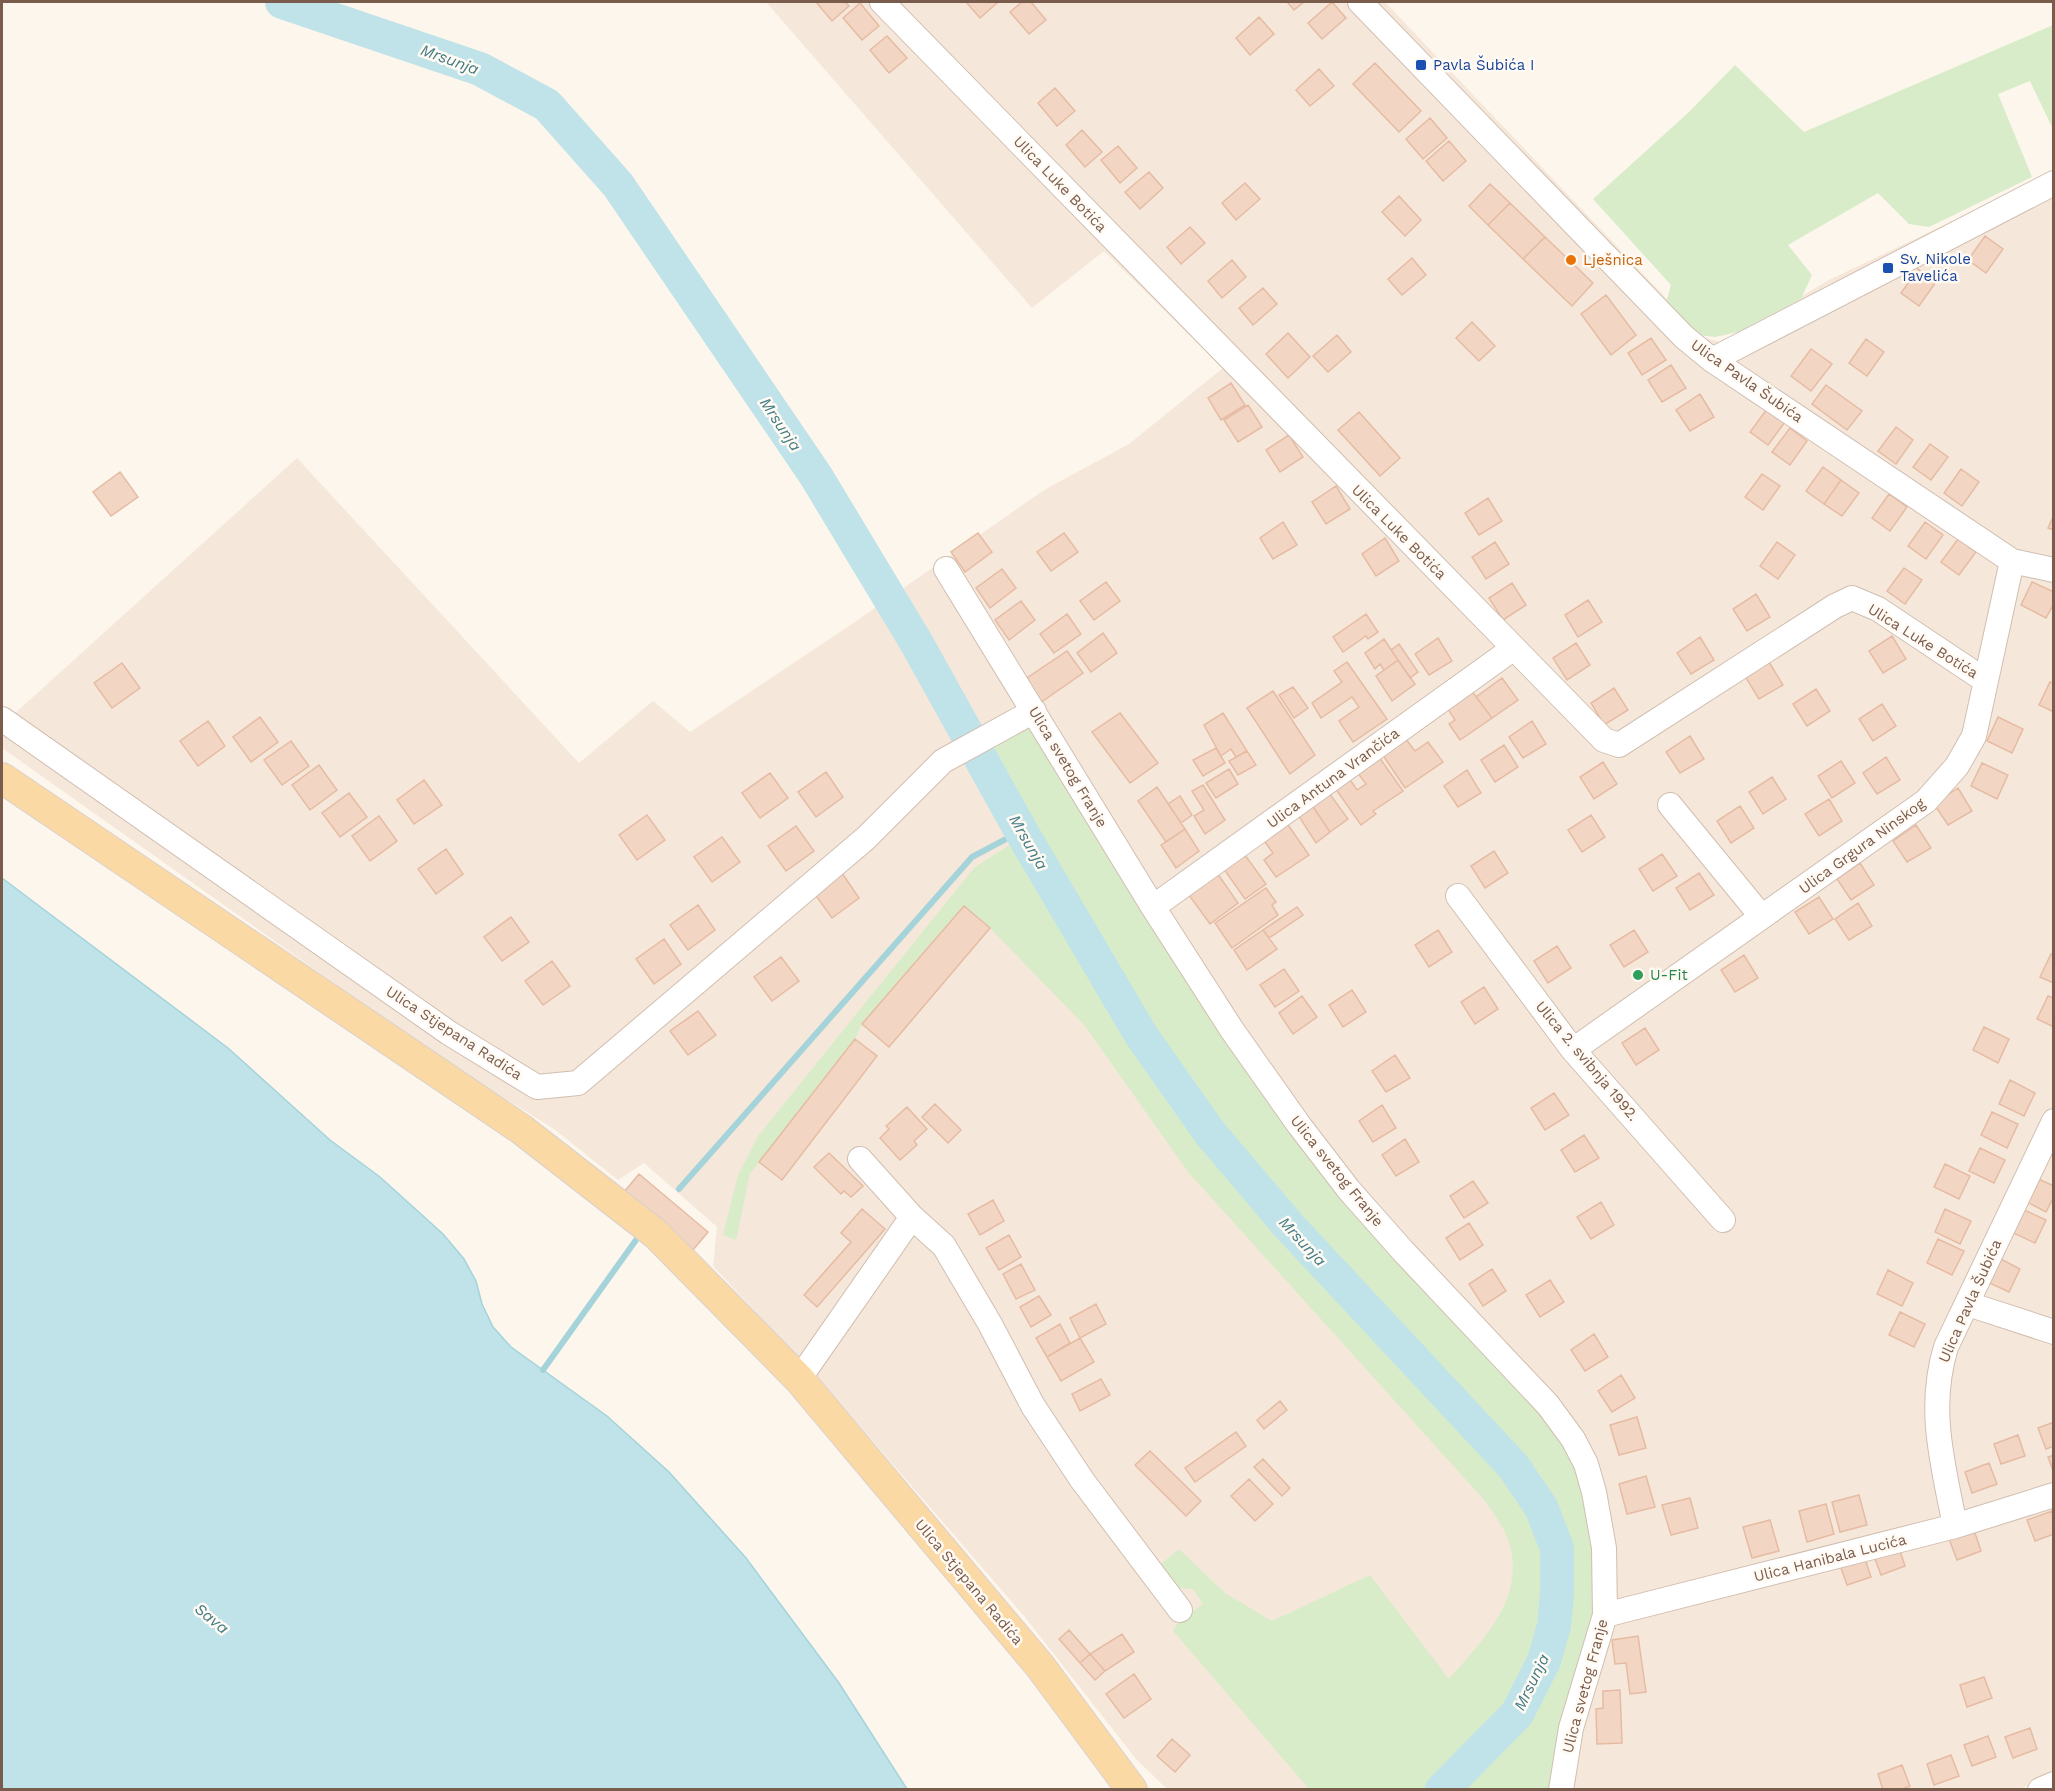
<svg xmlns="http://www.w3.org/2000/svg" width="2055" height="1791" font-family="'Work Sans',sans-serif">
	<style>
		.residential { fill: #f5e8da }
		.green { fill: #d8ecc9 }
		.water { fill: #bfe3e8; stroke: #a5d3da; stroke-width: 1.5 }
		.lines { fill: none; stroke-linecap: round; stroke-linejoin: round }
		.stream { stroke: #a5d3da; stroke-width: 6 }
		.river { stroke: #bfe3e8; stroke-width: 34 }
		.building { fill: #f3d5c3; stroke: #e6bba3; stroke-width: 1.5 }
		.minor-casing { stroke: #d1beb0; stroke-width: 26 }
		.major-casing { stroke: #dad1cd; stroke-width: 32 }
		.minor { stroke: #fff; stroke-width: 24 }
		.major { stroke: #fbd9a5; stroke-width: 30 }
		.transit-dot { fill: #1a4fb4; stroke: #fffaf3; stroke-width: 2 }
		.food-dot { fill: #e8710a; stroke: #fffaf3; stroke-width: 2 }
		.leisure-dot { fill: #2e9e5b; stroke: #fffaf3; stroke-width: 2 }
		.labels { text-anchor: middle; stroke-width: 5; stroke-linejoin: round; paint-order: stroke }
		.transit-label { font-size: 15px; fill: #164399; stroke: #fffaf3; text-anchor: start }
		.street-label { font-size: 15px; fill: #7a5c4d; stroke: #fffaf3 }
		.food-label { font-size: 15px; fill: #c56008; stroke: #fffaf3; text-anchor: start }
		.leisure-label { font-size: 15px; fill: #27864d; stroke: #fffaf3; text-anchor: start }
		.water-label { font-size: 16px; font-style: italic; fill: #437c86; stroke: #fffaf3 }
	</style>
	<rect width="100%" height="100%" fill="#fdf6ec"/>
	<path class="residential" d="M766,2H1385L1703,337L1723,343L1827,281L2053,173V1774L2018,1790L1167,1789L1136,1759L1024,1616L838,1401L713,1266L717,1227L644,1163L618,1180L554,1129L444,1061L2,748V725L297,458L579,763L653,701L690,732L849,626L1044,490L1129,444L1223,368L1104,251L1032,308Z"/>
	<path class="green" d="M2053,25V129L2030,81L1998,94L2032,177L1929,227L1909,224L1878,193L1788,245L1812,275L1801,299L1738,332L1715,337L1699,335L1665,306L1671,285L1593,199L1689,112L1735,65L1804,132Z
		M1028,729L1039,738L1205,1005L1531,1398L1574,1456L1598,1563L1593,1613L1550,1789H1462C1480,1771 1501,1754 1517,1734C1560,1682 1583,1603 1566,1536C1559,1511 1546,1488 1532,1466L1228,1135L1156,1031L989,748L1018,730Z
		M1014,842L1166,1096L1203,1144L1234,1182L1486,1455L1522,1499L1539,1534L1545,1568V1605L1524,1678L1501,1712L1427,1789H1309L1173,1631L1178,1622L1203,1604L1193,1589L1178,1588L1156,1568L1179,1549L1225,1593L1272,1621L1370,1575L1449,1679C1484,1639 1529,1595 1507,1537C1502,1524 1492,1512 1485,1501L1189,1173L1084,1025L990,928L964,906L862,1024L855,1039L750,1174L736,1240L723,1235L738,1175L758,1136L974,868Z"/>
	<path class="water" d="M2,878L228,1048L330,1140L380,1177L443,1234L464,1259L476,1281L482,1304L493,1327L511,1347L607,1416L669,1472L746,1558L839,1683L907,1789H2Z"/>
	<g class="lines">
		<path class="stream" d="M679,1189L972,857L1021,831
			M543,1370L641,1233"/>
		<path class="river" d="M282,2L480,69L547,105L618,185L816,476L916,642L1021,831L1141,1035L1210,1133L1289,1226L1513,1466L1541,1507L1557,1548V1595L1554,1626L1544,1661L1517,1714L1442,1790"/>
	</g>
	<path class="building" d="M816,2H845L849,6L832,21Z
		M966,2H996L997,3L980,18Z
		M1022,2H1031L1046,20L1029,34L1010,12Z
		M1287,2H1304L1294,10Z
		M1332,2L1346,18L1322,39L1308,23Z
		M860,3L879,26L862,40L843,18Z
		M1259,17L1274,34L1250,55L1236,38Z
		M887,36L907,58L889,73L870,50Z
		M1375,63L1421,111L1399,132L1353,84Z
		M1319,69L1334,86L1310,106L1296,90Z
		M1055,88L1075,111L1057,126L1038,103Z
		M1430,118L1447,138L1423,159L1406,139Z
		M1082,130L1102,152L1085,167L1066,145Z
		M1449,141L1466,161L1443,181L1426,161Z
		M1118,146L1137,168L1120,183L1101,160Z
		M1149,172L1163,188L1140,209L1125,192Z
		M1245,183L1260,199L1236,220L1222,203Z
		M1490,184L1510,203L1488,225L1469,206Z
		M1399,196L1421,220L1405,236L1382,212Z
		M1510,203L1545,237L1523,259L1488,225Z
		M1190,227L1205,243L1181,264L1167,247Z
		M1985,236L2003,249L1986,273L1968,260Z
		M1545,237L1593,283L1572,306L1523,259Z
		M1412,258L1426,275L1402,295L1388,279Z
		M1232,260L1246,277L1222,298L1208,281Z
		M1918,269L1936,282L1919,306L1901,293Z
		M1263,288L1277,304L1253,325L1239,308Z
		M1606,295L1636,335L1611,355L1581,314Z
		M1472,322L1495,346L1479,361L1456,338Z
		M1288,333L1310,357L1288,378L1266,354Z
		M1337,335L1351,352L1328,372L1313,356Z
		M1651,338L1666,360L1642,375L1628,353Z
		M1866,339L1884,352L1867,376L1849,363Z
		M1811,349L1832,364L1811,391L1791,376Z
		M1671,365L1686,388L1662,402L1648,380Z
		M1231,383L1245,405L1221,420L1208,398Z
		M1826,385L1862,411L1847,430L1812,404Z
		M1700,394L1714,417L1690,431L1676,410Z
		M1248,405L1262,427L1238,442L1224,420Z
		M1767,409L1785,422L1768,445L1750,432Z
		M1359,412L1400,458L1380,476L1338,430Z
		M1896,427L1913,440L1896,464L1878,451Z
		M1790,428L1807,441L1790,465L1772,452Z
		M1289,435L1303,457L1280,472L1266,450Z
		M1930,444L1948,457L1931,480L1913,467Z
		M1823,467L1841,480L1824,504L1806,491Z
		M1961,469L1979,482L1962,506L1944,493Z
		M120,472L138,497L111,516L93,492Z
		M1762,474L1780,486L1763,510L1745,497Z
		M1841,480L1859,493L1842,516L1824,504Z
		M1336,486L1350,509L1326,524L1312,502Z
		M1889,494L1907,507L1890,531L1872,518Z
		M1488,498L1502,521L1479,535L1465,513Z
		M2054,515V530L2048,528Z
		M1283,522L1297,545L1273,559L1260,538Z
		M1925,522L1943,535L1926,559L1908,546Z
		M978,533L992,552L965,572L951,552Z
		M1064,533L1078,552L1051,571L1037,552Z
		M1385,538L1399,561L1376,576L1362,554Z
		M1958,539L1976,552L1959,575L1941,562Z
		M1495,542L1509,564L1486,579L1472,557Z
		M1777,542L1795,555L1778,579L1760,566Z
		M1904,568L1922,580L1905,604L1887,591Z
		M1002,569L1016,588L990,608L976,588Z
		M1106,582L1120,601L1094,620L1080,601Z
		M2032,582L2054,592V603L2046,618L2021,605Z
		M1512,583L1526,605L1503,620L1489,598Z
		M1756,594L1770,617L1747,631L1733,609Z
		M1588,600L1602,622L1578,637L1565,615Z
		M1021,601L1035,620L1009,640L995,620Z
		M1067,614L1081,634L1054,653L1040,634Z
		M1366,614L1378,632L1368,639L1366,636L1343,652L1333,637Z
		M1103,633L1117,653L1091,672L1077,653Z
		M1892,636L1906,659L1883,673L1869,651Z
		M1700,637L1714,660L1691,674L1677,653Z
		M1438,638L1452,661L1429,675L1415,654Z
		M1384,639L1398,660L1384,670L1380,664L1375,669L1365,653Z
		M1576,643L1590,665L1567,680L1553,658Z
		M1399,644L1418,672L1410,678L1391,650Z
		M1067,651L1083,673L1040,703L1024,680Z
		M1398,660L1415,684L1392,701L1376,676Z
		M1347,662L1387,719L1353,742L1339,721L1359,707L1352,697L1321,718L1312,703L1342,682L1334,671Z
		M1769,662L1783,685L1759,699L1746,678Z
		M122,663L140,688L112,708L94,683Z
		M1502,678L1518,700L1492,718L1476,697Z
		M2050,682L2054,683V712L2039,705Z
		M1293,687L1308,708L1294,718L1279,695Z
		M1614,688L1628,710L1604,725L1591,703Z
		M1816,689L1830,711L1807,726L1793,704Z
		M1471,690L1492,718L1460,740L1449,724L1455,720L1446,706Z
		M1273,691L1315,755L1290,774L1247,708Z
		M1882,704L1896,726L1873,741L1859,719Z
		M1120,713L1158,763L1130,783L1092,732Z
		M1223,713L1247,751L1236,757L1231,749L1221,756L1204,725Z
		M260,717L278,742L251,762L233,737Z
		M1998,717L2023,729L2012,753L1987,741Z
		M208,721L225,746L198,766L180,741Z
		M1532,721L1546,744L1523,758L1509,737Z
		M1690,736L1704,759L1680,773L1666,752Z
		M1405,738L1415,751L1428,742L1443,762L1405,788L1382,754Z
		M291,741L309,766L282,785L264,760Z
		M1504,745L1518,767L1495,782L1481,760Z
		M1216,748L1225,763L1203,776L1193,760Z
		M1247,751L1256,765L1238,775L1229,761Z
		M1379,757L1403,791L1373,811L1376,814L1361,825L1335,788L1349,778L1357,790L1366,784L1357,772Z
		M1886,757L1900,780L1877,794L1863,773Z
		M1841,761L1855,783L1832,798L1818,776Z
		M1603,762L1617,784L1594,799L1580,777Z
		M1982,763L2008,775L1997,799L1971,786Z
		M319,765L337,790L310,810L292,785Z
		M1229,769L1238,784L1216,798L1206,783Z
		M1467,770L1481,793L1458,807L1444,786Z
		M826,772L843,797L816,817L798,792Z
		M770,773L788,798L760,818L742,793Z
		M1772,777L1786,799L1763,814L1749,792Z
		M424,780L442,805L414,824L397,800Z
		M1203,785L1225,820L1205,834L1194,816L1204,810L1192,791Z
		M1157,787L1185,829L1166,842L1138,801Z
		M1958,788L1972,811L1948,825L1934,804Z
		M349,793L367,817L340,837L322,813Z
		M1329,793L1348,819L1330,832L1312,805Z
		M1180,796L1192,815L1181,823L1168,804Z
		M1829,799L1842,821L1819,836L1805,814Z
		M1312,805L1330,832L1316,843L1298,815Z
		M1740,806L1754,828L1731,843L1717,821Z
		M647,815L665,840L637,860L619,835Z
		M1591,815L1605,837L1582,852L1568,830Z
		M379,816L397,841L370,861L352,836Z
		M1286,822L1309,855L1276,877L1264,860L1273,853L1262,838Z
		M1916,825L1931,848L1907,862L1893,841Z
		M796,826L814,851L786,871L768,846Z
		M1185,829L1199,851L1176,868L1161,845Z
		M722,837L740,862L712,882L694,857Z
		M446,849L463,874L436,894L418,869Z
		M1242,851L1266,884L1245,899L1221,865Z
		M1494,851L1508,873L1485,888L1471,866Z
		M1662,854L1677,876L1653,891L1639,869Z
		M1860,863L1874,885L1851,900L1837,879Z
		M1215,870L1238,903L1210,924L1186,891Z
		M842,873L859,898L832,918L814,893Z
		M1699,873L1714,895L1690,910L1676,888Z
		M1266,888L1276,902L1272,905L1278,915L1232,948L1215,923Z
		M1819,897L1833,919L1809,934L1795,912Z
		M1858,903L1872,926L1849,940L1835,919Z
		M698,905L715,930L688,950L670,925Z
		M964,906L990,928L889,1047L862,1024Z
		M1297,907L1303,915L1269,938L1263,930Z
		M511,917L529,942L502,961L484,937Z
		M1263,930L1277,949L1247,970L1234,950Z
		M1438,930L1452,952L1429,967L1415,945Z
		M1634,930L1648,952L1624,967L1610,945Z
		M664,939L681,964L654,984L636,959Z
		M1557,946L1571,968L1548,983L1534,961Z
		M2051,954L2054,955V983L2040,977Z
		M1744,955L1758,978L1735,992L1721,970Z
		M781,957L799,981L772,1001L754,977Z
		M552,961L570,986L543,1005L525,981Z
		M1284,969L1299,991L1275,1007L1260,985Z
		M1484,987L1498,1009L1475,1024L1461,1002Z
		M1352,990L1366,1012L1343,1027L1329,1005Z
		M1302,996L1317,1017L1293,1034L1279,1013Z
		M2048,996L2054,998V1027L2037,1019Z
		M698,1011L716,1035L688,1055L670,1031Z
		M1984,1027L2009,1039L1998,1063L1973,1050Z
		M1645,1028L1659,1050L1636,1065L1622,1043Z
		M855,1039L877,1056L782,1180L759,1162Z
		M1395,1055L1410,1078L1386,1092L1372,1071Z
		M2010,1080L2035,1093L2024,1116L1999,1104Z
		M1554,1093L1569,1115L1545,1130L1531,1108Z
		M935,1104L961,1130L948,1143L922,1117Z
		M1382,1105L1396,1128L1373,1142L1359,1121Z
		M907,1107L927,1129L914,1141L917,1145L900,1160L880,1138L889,1129L886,1126Z
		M1992,1112L2018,1124L2007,1148L1981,1135Z
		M1584,1135L1599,1158L1575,1172L1561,1150Z
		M1405,1139L1419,1162L1396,1176L1382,1155Z
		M1980,1148L2005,1160L1994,1183L1969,1171Z
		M829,1153L863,1186L851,1197L844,1191L841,1194L814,1167Z
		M1945,1164L1970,1176L1959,1199L1934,1187Z
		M639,1174L708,1232L693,1250L624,1192Z
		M2032,1176L2054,1186V1196L2046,1212L2021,1199Z
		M1473,1181L1488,1203L1464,1218L1450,1196Z
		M993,1200L1004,1221L980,1235L968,1214Z
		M1601,1202L1614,1225L1591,1239L1577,1217Z
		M2020,1208L2046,1220L2035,1243L2009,1231Z
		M862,1209L885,1229L817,1307L804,1295L851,1242L841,1233Z
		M1945,1209L1971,1221L1960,1244L1935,1232Z
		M1469,1223L1483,1245L1460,1260L1446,1238Z
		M1009,1235L1021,1257L999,1270L986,1248Z
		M1938,1239L1964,1251L1952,1275L1927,1263Z
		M1995,1256L2020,1269L2009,1292L1983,1280Z
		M1021,1264L1035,1290L1016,1299L1003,1274Z
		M1492,1269L1506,1291L1483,1306L1469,1284Z
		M1888,1270L1913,1283L1902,1306L1877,1294Z
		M1550,1280L1564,1302L1540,1317L1526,1295Z
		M1039,1296L1051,1315L1031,1327L1020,1307Z
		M1096,1304L1106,1324L1080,1338L1070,1318Z
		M1900,1312L1925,1324L1914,1347L1889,1335Z
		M1060,1324L1070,1343L1047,1357L1036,1338Z
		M1594,1334L1608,1357L1585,1371L1571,1350Z
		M1080,1338L1094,1362L1061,1381L1047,1357Z
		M1621,1375L1635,1398L1612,1412L1598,1391Z
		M1101,1379L1110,1395L1080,1411L1072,1394Z
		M1280,1401L1287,1410L1264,1429L1257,1420Z
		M1637,1417L1646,1448L1619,1455L1610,1425Z
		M2054,1422V1446L2046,1449L2038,1428Z
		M1236,1432L1246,1446L1195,1482L1185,1468Z
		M2018,1435L2025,1456L2001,1464L1994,1444Z
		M1150,1451L1201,1501L1186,1516L1135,1465Z
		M2054,1455V1473L2048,1457Z
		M1263,1459L1290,1488L1282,1496L1254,1467Z
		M1989,1463L1997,1484L1972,1493L1965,1472Z
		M1646,1476L1655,1507L1627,1514L1619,1484Z
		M1249,1479L1273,1504L1255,1521L1231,1496Z
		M1859,1495L1867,1525L1840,1532L1832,1502Z
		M1690,1498L1698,1528L1671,1535L1662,1505Z
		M1826,1504L1834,1534L1807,1542L1799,1511Z
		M2052,1511L2054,1534L2035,1541L2027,1520Z
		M1770,1520L1779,1551L1752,1558L1743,1527Z
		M1974,1530L1981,1551L1957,1560L1949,1539Z
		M1898,1545L1905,1566L1881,1575L1873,1554Z
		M1864,1556L1871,1577L1847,1585L1840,1565Z
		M1069,1630L1090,1654L1080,1663L1059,1639Z
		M1122,1634L1134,1652L1105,1671L1090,1654Z
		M1638,1636L1646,1692L1630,1694L1626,1663L1615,1664L1612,1640Z
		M1090,1654L1105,1671L1095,1680L1080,1663Z
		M1134,1674L1151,1699L1124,1718L1106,1694Z
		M1984,1677L1992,1698L1967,1707L1960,1685Z
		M1620,1690L1622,1743L1597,1744L1596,1709L1603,1708V1691Z
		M2030,1728L2037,1749L2013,1758L2005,1737Z
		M1988,1736L1996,1757L1972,1766L1964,1745Z
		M1172,1739L1190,1755L1175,1772L1157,1756Z
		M1951,1755L1959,1776L1934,1785L1927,1764Z
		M1902,1765L1910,1786L1900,1790H1883L1878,1774Z"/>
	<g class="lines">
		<defs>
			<path id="minor" d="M882,2L1604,740L1619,745L1835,606L1852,598L1878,609L1986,681
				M1360,2L1684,337L1712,360L2012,561L2054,570
				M1712,360L2054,183
				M946,569L1153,907L1232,1030L1299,1125L1349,1190L1403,1251L1548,1405L1573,1439L1586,1464L1594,1492L1604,1548L1605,1615L1571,1728L1561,1790
				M2,719L449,1033L537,1087L578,1083L866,838L943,761L1034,711
				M1670,805L1762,917
				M1458,896L1573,1050L1723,1220
				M1153,907L1514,648
				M1573,1050L1926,801L1957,766L1974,736L2012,561
				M860,1159L912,1217
				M1968,1304L2054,1332
				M799,1379L912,1217L944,1246L990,1324L1033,1406L1082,1480L1180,1610
				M1955,1526C1943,1464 1927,1409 1946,1347L2054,1121
				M1605,1615L1955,1526L2054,1495
				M2040,1790L2054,1784"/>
			<path id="major" d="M2,778L521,1129L656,1234L799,1379L1040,1666L1132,1790"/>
		</defs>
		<use href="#minor" class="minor-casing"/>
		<use href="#major" class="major-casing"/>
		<use href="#minor" class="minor"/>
		<use href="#major" class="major"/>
	</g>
	<g class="transit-dot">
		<rect x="1415" y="59" width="12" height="12" rx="3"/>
		<rect x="1882" y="262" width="12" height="12" rx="3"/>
	</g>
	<circle class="food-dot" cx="1571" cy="260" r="6"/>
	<circle class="leisure-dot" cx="1638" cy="975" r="6"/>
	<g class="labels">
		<g class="transit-label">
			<text x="1433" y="70">Pavla Šubića I</text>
			<text x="1900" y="264">Sv. Nikole<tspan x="1900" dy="17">Tavelića</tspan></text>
		</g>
		<g class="street-label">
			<text transform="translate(1060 184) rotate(46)" y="5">Ulica Luke Botića</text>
			<text transform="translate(1747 381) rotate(35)" y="5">Ulica Pavla Šubića</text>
			<text transform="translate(1399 532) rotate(45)" y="5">Ulica Luke Botića</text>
			<text transform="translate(1923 641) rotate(32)" y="5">Ulica Luke Botića</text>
			<text transform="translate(1068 767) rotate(59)" y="5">Ulica svetog Franje</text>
			<text transform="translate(1333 778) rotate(-36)" y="5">Ulica Antuna Vrančića</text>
			<text transform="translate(1862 846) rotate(-36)" y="5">Ulica Grgura Ninskog</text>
			<text transform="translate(454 1033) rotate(33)" y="5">Ulica Stjepana Radića</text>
			<text transform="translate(1587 1061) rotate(50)" y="5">Ulica 2. svibnja 1992.</text>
			<text transform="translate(1337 1171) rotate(51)" y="5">Ulica svetog Franje</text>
			<text transform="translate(1970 1301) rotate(-66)" y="5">Ulica Pavla Šubića</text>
			<text transform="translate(1830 1558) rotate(-14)" y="5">Ulica Hanibala Lucića</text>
			<text transform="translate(969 1582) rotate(50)" y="5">Ulica Stjepana Radića</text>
			<text transform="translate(1585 1686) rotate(-75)" y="5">Ulica svetog Franje</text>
		</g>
		<g class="food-label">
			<text x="1583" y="265">Lješnica</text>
		</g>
		<g class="leisure-label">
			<text x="1650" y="980">U-Fit</text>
		</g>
		<g class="water-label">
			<text transform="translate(450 59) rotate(20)" y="6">Mrsunja</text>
			<text transform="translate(781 424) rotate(56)" y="6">Mrsunja</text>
			<text transform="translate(1029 842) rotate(60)" y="6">Mrsunja</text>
			<text transform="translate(1303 1241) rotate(47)" y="6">Mrsunja</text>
			<text transform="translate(212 1618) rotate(39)" y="6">Sava</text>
			<text transform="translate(1531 1682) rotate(-64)" y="6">Mrsunja</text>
		</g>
	</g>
	<rect width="2055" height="1791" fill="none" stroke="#7a5c4d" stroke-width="6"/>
</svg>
